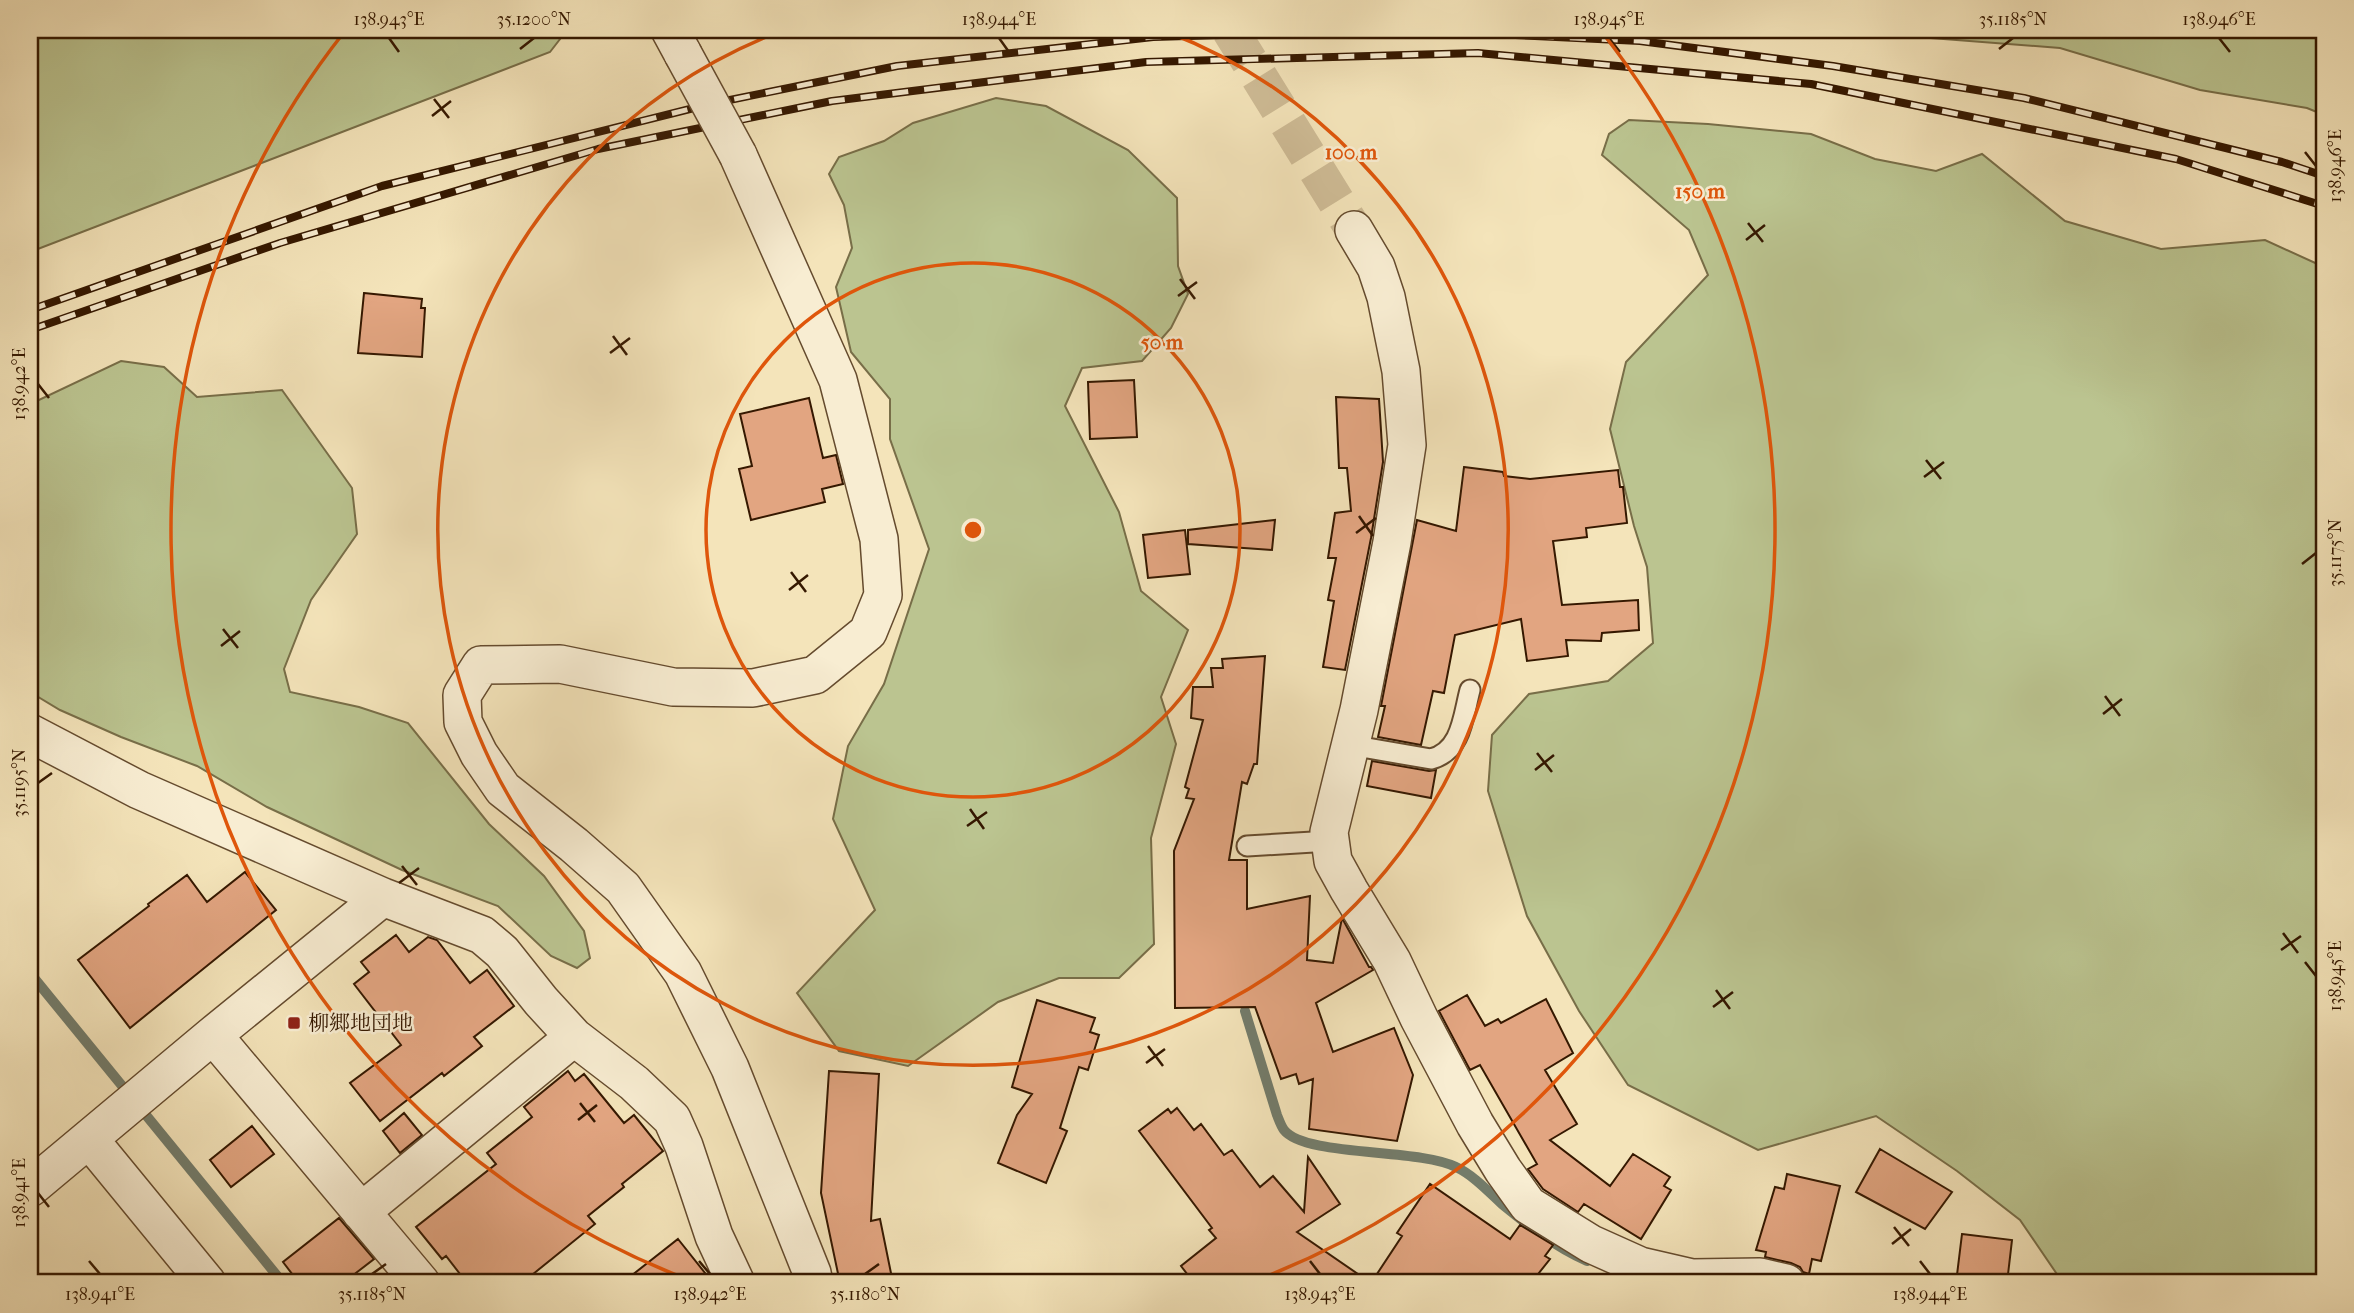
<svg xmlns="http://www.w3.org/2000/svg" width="2354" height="1313" font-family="'IM FELL French Canon','Noto Serif JP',serif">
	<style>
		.green { fill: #bbc490; stroke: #786e48; stroke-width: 2 }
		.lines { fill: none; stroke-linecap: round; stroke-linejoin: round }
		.stream { stroke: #737c6b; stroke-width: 10 }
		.building { fill: #e2a581; stroke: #351800; stroke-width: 2 }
		.minor-tunnel { stroke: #cebb95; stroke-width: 37; stroke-dasharray: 37 18; stroke-linecap: butt }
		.service-casing { stroke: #654b2e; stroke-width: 23 }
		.minor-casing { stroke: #654b2e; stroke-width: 40 }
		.service { stroke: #f8edd2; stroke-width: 19 }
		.minor { stroke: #f8edd2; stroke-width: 37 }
		.rail-casing { stroke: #351800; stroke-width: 8 }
		.rail { stroke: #f8edd2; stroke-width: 5; stroke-dasharray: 16; stroke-linecap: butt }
		.minor-bridge-casing { stroke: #654b2e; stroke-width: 40; stroke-linecap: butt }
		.minor-bridge { stroke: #f8edd2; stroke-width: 37 }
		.ticks { fill: none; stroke: #351800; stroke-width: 2.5 }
		.ring { fill: none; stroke: #df560b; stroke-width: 3.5 }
		.poi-dot { fill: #8f2418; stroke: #f8edd2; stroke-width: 2.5 }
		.labels { text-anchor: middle; stroke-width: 5; stroke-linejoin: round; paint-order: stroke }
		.poi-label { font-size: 21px; fill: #351800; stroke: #f8edd2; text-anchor: start }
		.centre { fill: #df560b; stroke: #f8edd2; stroke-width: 3.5 }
		.ring-label { font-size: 21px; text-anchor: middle; font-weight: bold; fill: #df560b; stroke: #f8edd2; stroke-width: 5; stroke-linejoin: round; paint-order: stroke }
		.neatline { fill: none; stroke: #351800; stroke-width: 2.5 }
		.ticks-label { font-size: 18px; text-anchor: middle; fill: #351800 }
	</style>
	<rect width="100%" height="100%" fill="#f4e4ba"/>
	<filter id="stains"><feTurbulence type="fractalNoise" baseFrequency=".00286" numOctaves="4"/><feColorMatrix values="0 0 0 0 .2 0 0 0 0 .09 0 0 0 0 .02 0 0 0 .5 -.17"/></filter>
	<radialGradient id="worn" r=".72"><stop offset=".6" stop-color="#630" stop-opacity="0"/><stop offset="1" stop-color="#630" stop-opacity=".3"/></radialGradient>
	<path class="green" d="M30,30H567L550,52L30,252Z
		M1827,30H2324V115L2307,108L2200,90L2060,48Z
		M996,98L1046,106L1128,150L1177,198L1178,266L1188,294L1171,328L1142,361L1082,368L1065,406L1119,512L1141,591L1188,630L1161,697L1176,744L1151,838L1154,944L1119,978H1059L998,1002L908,1066L839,1051L797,993L875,910L833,819L848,746L884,684L929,549L890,439V399L851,352L836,287L852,248L844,205L829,174L839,157L884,141L913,123Z
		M1629,120L1708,124L1811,134L1875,159L1936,171L1982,154L2065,221L2161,249L2265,240L2324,267V1283H2063L2020,1220L1957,1171L1876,1116L1758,1150L1628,1085L1579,1011L1527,916L1488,791L1492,735L1529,694L1608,681L1653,643L1647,567L1634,526L1610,429L1626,362L1708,275L1689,230L1602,155L1609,134Z
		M121,361L164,367L197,397L282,390L352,488L357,534L311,600L284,669L290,692L359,707L408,723L489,824L544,876L584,931L590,958L577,968L551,956L498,906L402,870L267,807L197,766L121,737L60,710L30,692V400H39Z"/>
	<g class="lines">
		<path class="stream" d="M30,973L283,1283
			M1245,1011L1277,1115C1279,1120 1281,1126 1284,1130C1305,1157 1418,1148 1456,1167C1473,1175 1488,1191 1502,1204C1529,1226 1555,1247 1587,1261"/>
	</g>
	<path class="building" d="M364,293L422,299L421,308H425L422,357L358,353Z
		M1134,380L1137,437L1090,439L1088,382Z
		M1336,397L1379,399L1383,462L1371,538L1345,670L1323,667L1334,601L1328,600L1336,558H1328L1335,513L1351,511L1347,468H1339Z
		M809,398L823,458L836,455L843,484L822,489L825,502L751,520L739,469L752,466L740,414Z
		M1464,467L1503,472L1504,476L1530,479L1618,470L1620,487H1623L1627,523L1586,528L1587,537L1553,541L1562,605L1638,600L1639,630L1602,633L1601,641L1566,640L1568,656L1527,661L1521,619L1455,635L1444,693L1433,691L1421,745L1378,737L1385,706H1381L1417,520L1456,531Z
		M1275,520L1272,550L1188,544V530Z
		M1185,530L1190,574L1148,578L1143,535Z
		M1265,656L1257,764H1254L1247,784L1242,782L1229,860H1247V909L1310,896L1307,960L1333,963L1342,918L1369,967H1371L1373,970L1316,1003L1333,1052L1394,1028L1413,1075L1397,1141L1309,1129L1313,1079L1299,1084L1296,1074L1281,1079L1255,1007L1175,1008L1174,851L1194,799L1186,798L1189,789L1185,787L1203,720L1191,718L1193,687H1213L1211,668H1223L1222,659Z
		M1372,761L1429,771L1436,770L1431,798L1367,786Z
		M245,872L276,910L130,1028L78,960L149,906L148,904L187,875L207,902Z
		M396,935L409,952L428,937L437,940L470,983L487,970L514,1006L474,1037L482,1046L444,1076L442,1073L380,1121L350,1083L401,1045L354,984L369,972L361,962Z
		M1467,995L1485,1026L1498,1019L1501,1023L1546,999L1573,1053L1545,1070L1577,1124L1550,1140L1610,1186L1633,1154L1670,1177L1664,1186L1671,1190L1641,1239L1584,1204L1578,1212L1543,1189L1528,1169L1537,1164L1480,1065L1470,1070L1439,1011Z
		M1037,1000L1095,1018L1090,1032L1099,1035L1088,1070L1079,1067L1060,1128L1067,1131L1046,1183L998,1163L1017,1115L1032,1094L1012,1087Z
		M568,1071L575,1081L584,1074L624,1123L634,1115L663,1151L622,1184L624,1187L588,1216L595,1224L522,1283H467L446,1256L442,1259L416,1227L496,1164L487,1153L532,1117L524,1107Z
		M829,1071L879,1074L871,1221L880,1219L893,1283H840L821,1193Z
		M1177,1108L1194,1130L1201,1124L1224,1155L1232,1150L1260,1187L1273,1176L1304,1212L1308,1157L1340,1204L1297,1232L1371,1283L1402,1236L1397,1233L1430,1184L1510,1239L1520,1225L1553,1245L1545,1256L1550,1259L1531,1283H1194L1181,1266L1216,1238L1209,1230L1212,1228L1139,1131L1168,1109L1171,1113Z
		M404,1113L422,1135L400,1153L383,1131Z
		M252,1126L274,1154L231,1187L210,1160Z
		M1880,1149L1952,1192L1925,1229L1856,1192Z
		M1787,1174L1840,1186L1821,1261L1812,1259L1809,1274L1803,1272L1800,1267L1791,1263L1765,1257L1766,1252L1756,1250L1775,1187L1784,1189Z
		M339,1218L374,1259L343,1283H299L283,1262Z
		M1962,1234L2012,1240L2007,1283H1956Z
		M678,1239L713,1283H622Z"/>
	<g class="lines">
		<path class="minor-tunnel" d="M1230,30L1354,230"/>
		<defs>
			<path id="service" d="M1350,745L1431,759C1462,751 1463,716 1470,690
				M1247,846L1330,841"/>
			<path id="minor" d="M670,30L683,54
				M738,155L838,380L879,539L883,595L868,632L815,675L753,688L673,687L560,664L481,665L462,695L463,722L479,754L503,789L574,845L623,888L683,973L730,1068L812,1273L814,1283
				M1354,230L1376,267L1386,297L1401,371L1407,445L1392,542L1359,710L1329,832L1333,861L1349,890L1392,961L1419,1018L1475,1124L1503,1170L1528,1205L1591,1244L1640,1266L1692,1278L1760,1277L1786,1283
				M30,733L139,790L383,897L482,935L502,952L541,1001L574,1037L634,1083L672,1119L684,1146L714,1236L736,1283
				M213,1035L421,1283
				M89,1139L207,1283
				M30,1188L213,1035L383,897
				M361,1212L574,1037"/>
		</defs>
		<use href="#service" class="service-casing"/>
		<use href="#minor" class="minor-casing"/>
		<use href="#service" class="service"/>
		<use href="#minor" class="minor"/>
		<defs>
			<path id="rail" d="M1410,30L1640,41L1833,66L2024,98L2282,162L2324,176
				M30,310L382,186L710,104L897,66L1153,37L1396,30
				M30,330L280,243L598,149L832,101L1146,62L1478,53L1811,84L2176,159L2324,206"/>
		</defs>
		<use href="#rail" class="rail-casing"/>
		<use href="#rail" class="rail"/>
		<defs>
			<path id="minor-bridge" d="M683,54L738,155"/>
		</defs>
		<use href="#minor-bridge" class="minor-bridge-casing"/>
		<use href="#minor-bridge" class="minor-bridge"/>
	</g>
	<path class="ticks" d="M389,38L399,52M999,38L1009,52M1609,38L1620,52M2219,38L2230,52M520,49L534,38M1999,49L2013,38M434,99L449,118M432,116L451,101M2305,152L2316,166M1748,223L1763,242M1746,240L1765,225M1180,279L1195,299M1178,296L1197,282M613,336L627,355M610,353L630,338M38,384L49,398M1926,460L1941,479M1924,477L1944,462M1359,516L1373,536M1356,533L1376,518M2302,564L2316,553M791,572L806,592M789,590L808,575M223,629L238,648M221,646L240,631M2105,696L2120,716M2103,714L2122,699M1537,753L1552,772M1535,770L1554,755M38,783L52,773M970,809L984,829M967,826L987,812M402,866L417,885M399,883L419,868M2283,933L2298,953M2281,950L2301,936M2305,962L2316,976M1716,990L1730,1009M1713,1007L1733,992M1148,1046L1163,1066M1146,1063L1165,1049M580,1103L595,1122M578,1120L597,1105M38,1193L49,1207M1894,1227L1909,1246M1892,1244L1911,1229M89,1261L100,1274M699,1261L710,1274M1310,1261L1320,1274M1920,1261L1930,1274M372,1274L386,1264M865,1274L879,1264"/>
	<g class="ring">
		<circle cx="973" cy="530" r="267"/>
		<path d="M1165 31A535 535 0 1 1 781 31"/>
		<path d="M692 1281A802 802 0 0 1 345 31M1601 31A802 802 0 0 1 1254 1281"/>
	</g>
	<rect class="poi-dot" x="287" y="1016" width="14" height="14" rx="3.5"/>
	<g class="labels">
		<g class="poi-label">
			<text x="308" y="1030">柳郷地団地</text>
		</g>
	</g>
	<circle cx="973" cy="530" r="10" class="centre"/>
	<g class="ring-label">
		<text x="1351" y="159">100 m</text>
		<text x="1700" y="198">150 m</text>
		<text x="1162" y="349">50 m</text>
	</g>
	<rect width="2354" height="1313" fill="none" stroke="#f4e4ba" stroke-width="77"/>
	<rect x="38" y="38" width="2278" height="1236" class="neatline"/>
	<g class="ticks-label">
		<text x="389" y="25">138.943°E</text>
		<text x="534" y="25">35.1200°N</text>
		<text x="999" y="25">138.944°E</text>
		<text x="1609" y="25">138.945°E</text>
		<text x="2013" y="25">35.1185°N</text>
		<text x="2219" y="25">138.946°E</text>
		<text transform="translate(2335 166) rotate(-90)" y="6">138.946°E</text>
		<text transform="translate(19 384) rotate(-90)" y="6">138.942°E</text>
		<text transform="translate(2335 553) rotate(-90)" y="6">35.1175°N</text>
		<text transform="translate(19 783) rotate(-90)" y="6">35.1195°N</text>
		<text transform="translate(2335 976) rotate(-90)" y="6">138.945°E</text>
		<text transform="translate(19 1193) rotate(-90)" y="6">138.941°E</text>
		<text x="100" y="1300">138.941°E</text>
		<text x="372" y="1300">35.1185°N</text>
		<text x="710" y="1300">138.942°E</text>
		<text x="865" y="1300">35.1180°N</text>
		<text x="1320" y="1300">138.943°E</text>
		<text x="1930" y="1300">138.944°E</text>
	</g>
	<rect width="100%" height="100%" filter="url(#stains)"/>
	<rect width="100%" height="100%" fill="url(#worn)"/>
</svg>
